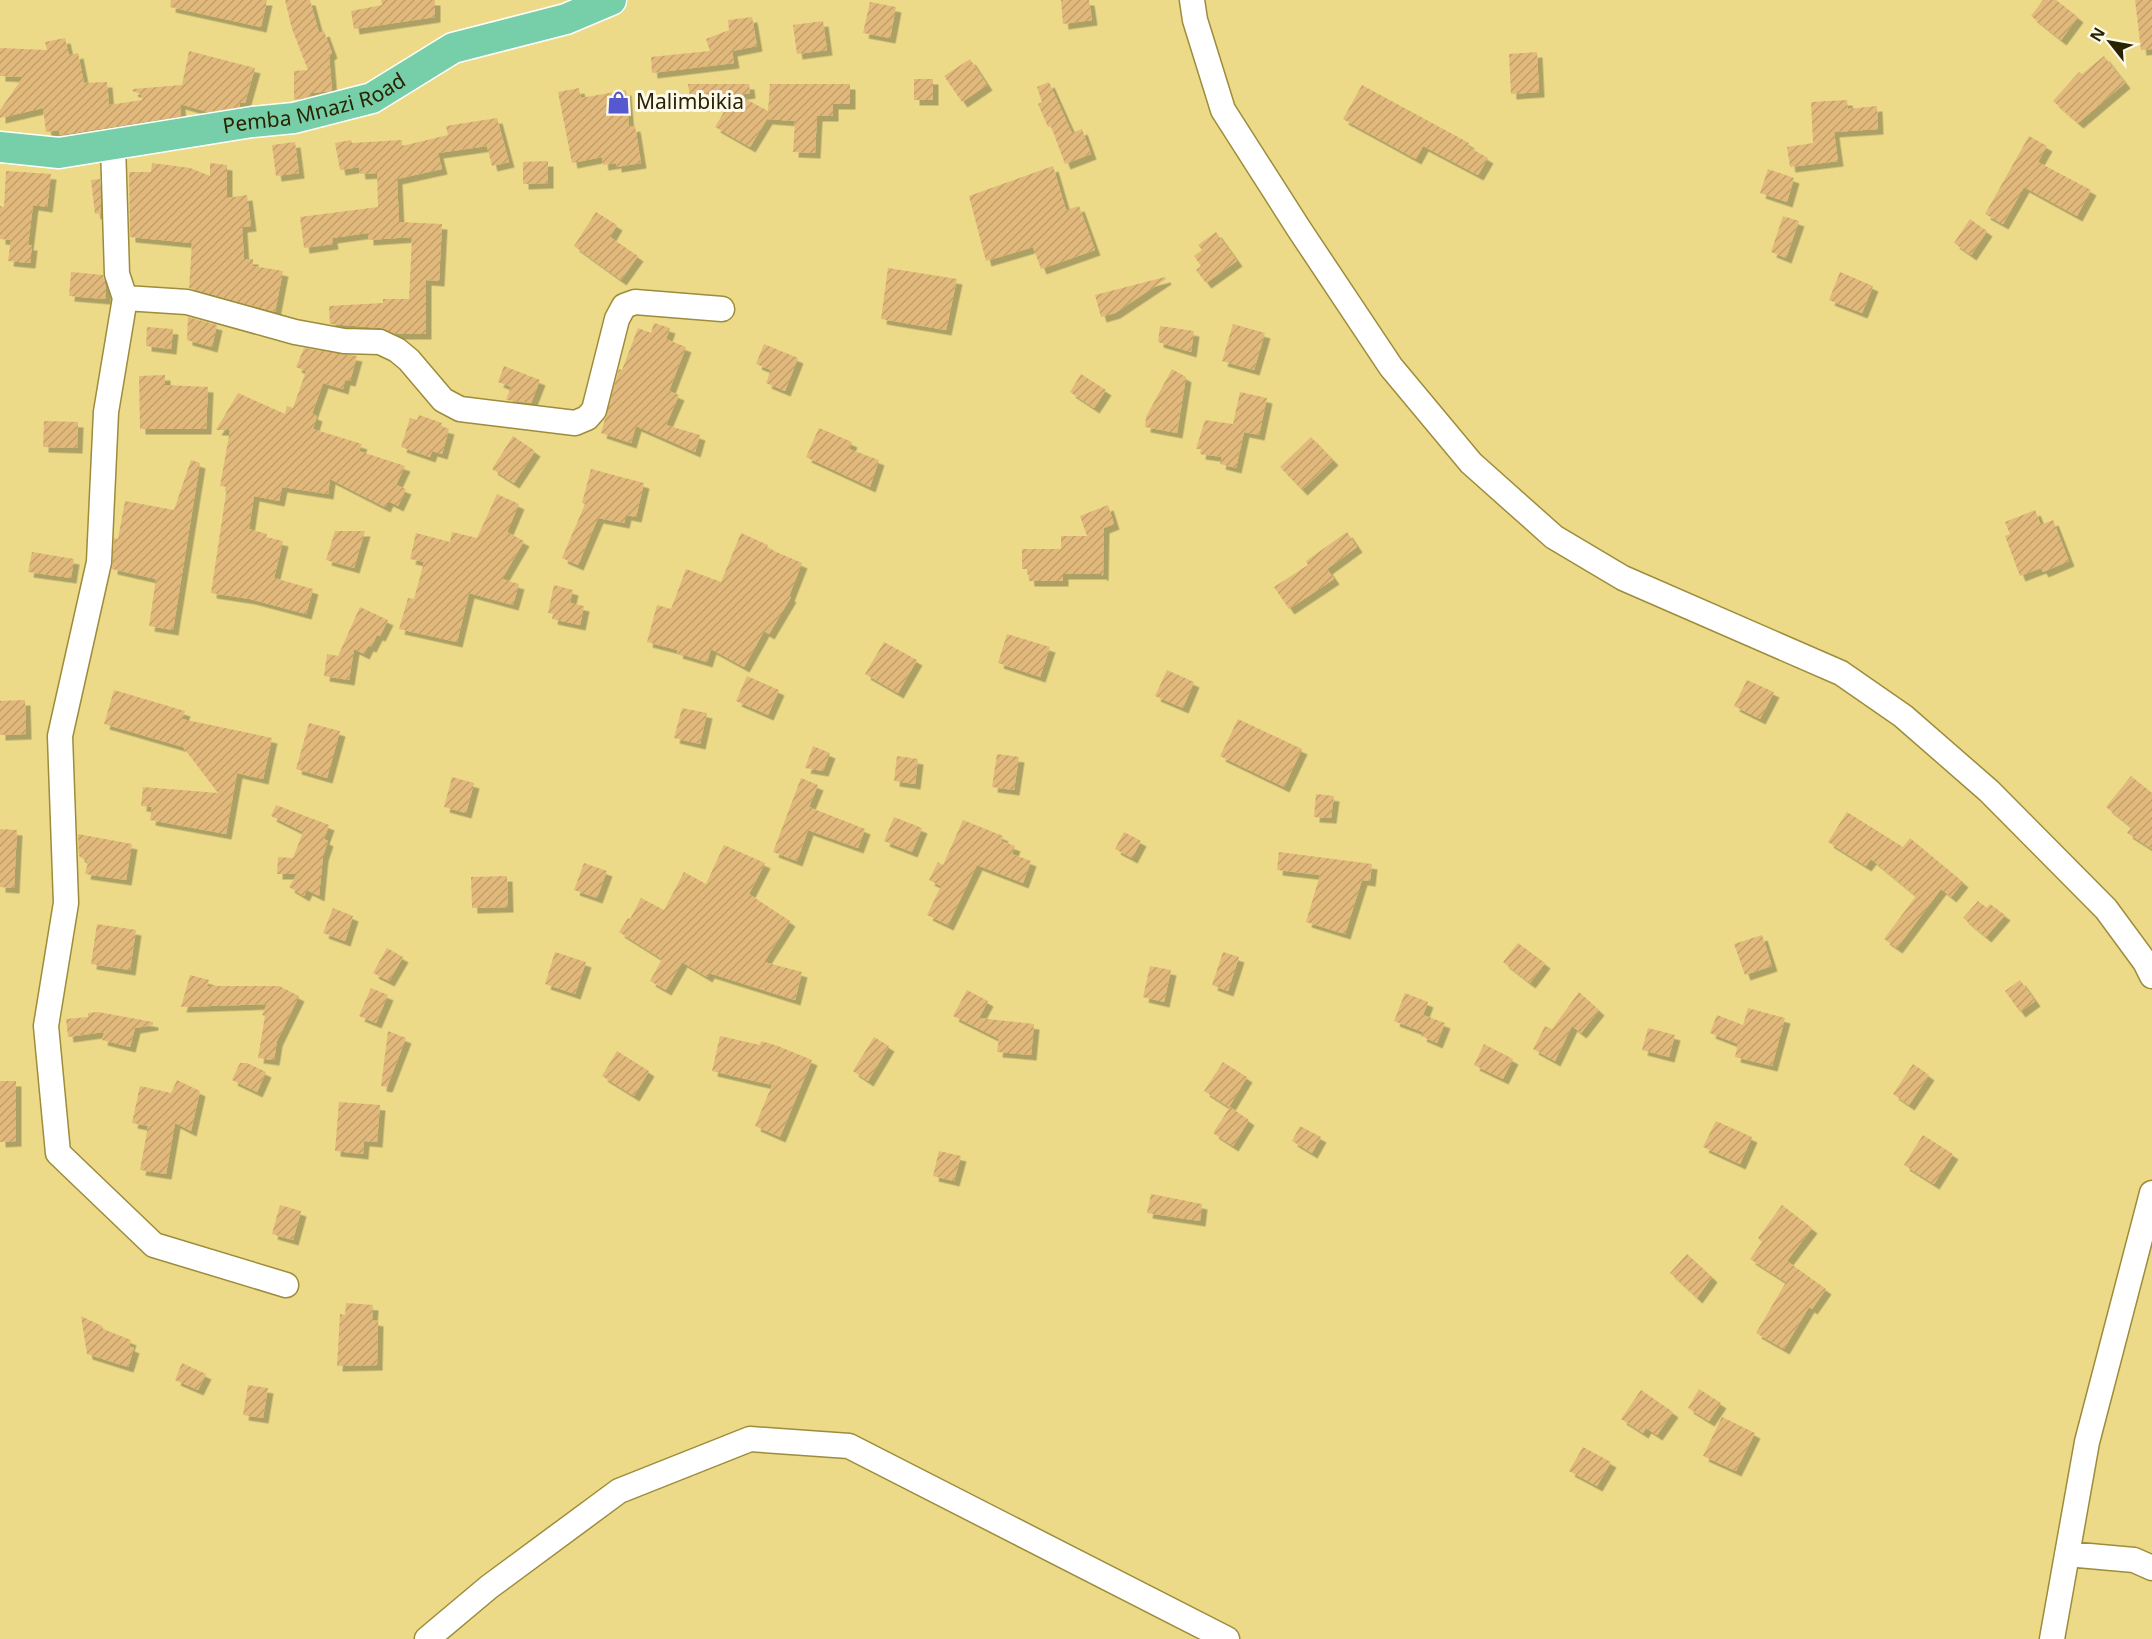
<svg xmlns="http://www.w3.org/2000/svg" width="2152" height="1639" font-family="'Noto Sans',sans-serif">
	<style>
		.building { fill: url(#building-hatch); filter: url(#shadow) }
		.lines { fill: none; stroke-linecap: round; stroke-linejoin: round }
		.minor-casing { stroke: #9d8c3b; stroke-width: 27 }
		.major-casing { stroke: #fff; stroke-width: 33 }
		.minor { stroke: #fff; stroke-width: 24 }
		.major { stroke: #76cfa8; stroke-width: 30 }
		.labels { text-anchor: middle; stroke-width: 6; stroke-linejoin: round; paint-order: stroke }
		.street-label { font-size: 21px; fill: #2a2301; stroke: #fefaeb }
		.poi-label { font-size: 21px; fill: #2a2301; stroke: #fefaeb; text-anchor: start }
	</style>
	<defs>
		<pattern id="building-hatch" width="6" height="6" patternUnits="userSpaceOnUse" patternTransform="scale(1.5)"><rect width="6" height="6" fill="#e2b97c"/><path d="M-1 1l2-2M0 6l6-6M5 7l2-2" fill="none" stroke="#c29f69"/></pattern>
		<filter id="shadow"><feDropShadow dx="5.5" dy="5.5" stdDeviation="0" flood-color="#0004"/></filter>
	</defs>
	<rect width="100%" height="100%" fill="#ecda89"/>
	<path class="building" d="M171,0H267L261,27L170,7Z
		M285,0H310L319,33L324,31L332,53L329,55L332,91L311,93V96L294,100V71L308,70L292,29Z
		M381,0H435V17L354,29L351,11L382,5Z
		M1061,0H1089L1092,20L1063,24Z
		M2043,0H2056L2078,17L2061,40L2031,16Z
		M2135,0H2152V49L2141,50Z
		M870,2L896,7L890,38L863,33Z
		M752,17L757,46L732,51L734,63L652,73L651,57L710,51L706,39L729,30L728,20Z
		M823,21L827,50L797,54L793,25Z
		M65,38L69,55L78,53L84,83L107,82L109,105L142,100L141,94L132,91L133,89L182,85L189,51L255,68L245,103L240,102L239,107L208,112L180,104L181,116L60,135L59,130L46,132L43,108L0,118V110L23,77L0,76V48L47,50L45,42Z
		M1537,52L1539,92L1511,94L1509,54Z
		M2104,56L2125,83L2078,123L2053,101L2079,72L2082,74Z
		M970,59L987,85L962,102L944,76Z
		M914,79H933V100H914Z
		M1049,82L1072,133L1082,129L1091,154L1065,164L1051,126L1048,127L1038,104L1042,102L1037,87Z
		M688,84H749L750,93L738,95L768,111L770,84H850V104H833V116H817L815,153L793,152L795,121L767,119L750,147L715,127L734,95L691,103Z
		M1362,85L1469,143L1467,146L1488,158L1478,175L1423,146L1416,159L1343,119Z
		M579,88L581,98L626,90L629,127L635,126L641,163L616,167V163L603,165L602,157L572,163L558,92Z
		M1847,100L1848,109L1877,106L1878,129L1834,132L1838,161L1790,167L1787,147L1813,143L1811,102Z
		M497,118L509,162L492,166L487,146L438,153L442,169L397,179L399,222L442,224L439,281L426,280V334H396L381,328L330,324L329,306L383,303V299H409L412,237L368,240V233L332,238L333,244L304,248L300,217L378,207L377,173L360,174L359,167L340,170L335,143L351,140L352,143L402,140V146L448,135L446,126Z
		M2029,136L2047,146L2038,162L2091,190L2077,216L2024,187L2003,224L1985,214Z
		M295,142L299,173L276,176L272,145Z
		M548,161V183L523,184V162Z
		M152,163L190,168L210,176V163L227,165V198L247,195L251,226L242,227L244,259H253V266L283,271L275,312L189,288L192,243L130,237L129,172H151Z
		M1053,166L1066,210L1079,206L1095,250L1041,269L1033,247L986,261L969,196Z
		M1768,169L1794,178L1787,202L1760,193Z
		M6,171L51,174L47,207L33,205L28,245H32L30,263L8,261L11,240L0,239V206L4,207Z
		M100,179L101,213L95,214L91,180Z
		M596,212L617,225L610,237L638,256L621,280L574,246Z
		M1783,216L1799,221L1786,258L1771,252Z
		M1970,219L1987,231L1971,255L1954,243Z
		M1216,232L1237,261L1206,283L1196,270L1201,266L1194,256L1202,250L1198,245Z
		M888,268L957,279L946,330L881,319Z
		M71,272L103,275L106,288L105,299L69,296Z
		M1840,272L1873,286L1862,313L1829,300Z
		M1165,277L1166,279L1115,313L1101,317L1095,295Z
		M188,317L217,325L212,347L187,340Z
		M654,323L670,328L666,339L686,347L669,391L679,395L666,425L700,435L695,452L636,426L631,443L601,433L619,369L622,370L638,328L651,333Z
		M1233,324L1265,333L1254,370L1222,361Z
		M1160,326L1194,331L1191,352L1158,342Z
		M147,327L173,329L171,349L146,346Z
		M764,344L798,358L785,391L766,383L771,370L756,364Z
		M304,348L357,356L350,381L345,380L343,389L323,383L312,414L317,416L313,429L362,444L359,451L405,466L396,485L406,489L398,506L388,501L385,507L330,479L328,494L282,487L279,501L254,496L249,529L267,534L266,537L283,541L274,578L313,589L306,614L250,599L211,593L227,487L220,486L230,430H216L238,393L285,414L287,406L293,408L306,371L296,367Z
		M504,366L540,380L531,403L506,400L511,387L498,382Z
		M1172,369L1186,377L1177,433L1145,427L1146,417Z
		M1081,374L1106,390L1094,408L1070,392Z
		M165,375V385L208,387L206,429H140L139,376Z
		M1240,392L1267,398L1259,435L1244,432L1236,468L1220,464L1222,457L1200,454L1201,449H1196L1205,420L1233,424Z
		M419,415L442,423L441,427L449,429L442,454L432,451L430,457L401,447L410,418L417,420Z
		M44,421L78,422L77,448L43,447Z
		M819,428L852,442L849,449L879,460L870,487L806,457Z
		M513,436L535,451L514,483L492,469Z
		M1311,437L1333,460L1302,490L1280,467Z
		M191,460L200,463L173,630L149,626L156,579L112,569L114,538L118,539L125,501L174,510Z
		M591,469L644,483L636,517L626,515L624,523L598,518L578,565L562,558L585,504L582,503Z
		M497,494L519,504L507,532L524,541L502,579L519,584L513,605L469,593L457,642L399,629L408,598L414,599L424,562L410,559L416,533L450,542L452,532L477,538Z
		M1108,505L1114,524L1104,528L1103,576L1101,574H1063V581H1029L1028,569H1022V549H1061V536H1087L1080,516Z
		M2035,510L2041,525L2053,520L2069,561L2043,572L2041,568L2020,576L2005,536L2010,534L2005,522Z
		M335,531H365L354,568L326,560Z
		M1347,532L1357,547L1327,569L1334,579L1289,609L1274,587L1308,565L1306,561Z
		M741,533L768,545L767,548L802,563L789,596L791,597L769,634L764,631L744,667L711,649L707,662L677,653L678,650L647,642L657,605L671,609L686,569L721,582Z
		M32,552L74,559L71,578L28,572Z
		M554,585L573,590L570,603L584,606L580,625L552,619L553,614L548,613Z
		M360,607L388,620L380,636L377,635L371,647L368,646L364,654L354,649L349,680L324,676L327,654L338,656Z
		M1007,634L1050,647L1040,677L998,663Z
		M884,642L917,660L898,693L865,674Z
		M1167,670L1194,682L1183,708L1155,696Z
		M747,676L779,690L768,715L736,701Z
		M1747,680L1774,692L1760,719L1734,706Z
		M114,690L185,711L182,719L272,738L263,779L237,773L226,834L150,820L152,807L141,806L143,787L218,793L183,747L104,724Z
		M25,700L26,734L0,735V701Z
		M682,708L707,713L700,744L674,738Z
		M1238,719L1302,749L1284,787L1220,756Z
		M309,723L340,731L327,778L296,769Z
		M813,746L830,753L823,771L805,768Z
		M997,754L1019,757L1014,790L992,787Z
		M897,756L918,759L915,784L894,781Z
		M2131,776L2152,793V849L2127,833L2131,827L2106,807Z
		M452,777L474,783L466,813L444,807Z
		M801,778L818,785L809,807L865,829L858,848L808,830L797,861L773,852Z
		M1316,794L1334,796L1331,818L1314,817Z
		M276,805L329,825L324,839L328,841L323,856L319,896L307,890L304,896L289,887L297,874H277L278,857L293,858L303,832L271,816Z
		M1847,812L1903,847L1910,838L1963,882L1951,897L1941,889L1897,948L1884,939L1916,896L1871,859L1866,866L1828,842Z
		M894,817L922,828L912,852L884,841Z
		M963,820L1003,836L1001,841L1015,846L1012,854L1031,861L1023,883L977,865L948,925L927,915L941,886L929,880L938,862L943,865Z
		M0,829L17,830L14,888L0,887Z
		M1124,832L1141,841L1132,858L1115,849Z
		M78,834L132,844L126,880L85,874L88,862L79,856Z
		M724,845L765,863L749,894L790,921L764,962L802,972L795,1000L709,973L707,977L682,962L666,990L650,981L662,959L619,932L628,918L630,919L641,898L664,910L684,872L706,884Z
		M1279,852L1372,864L1370,881L1362,880L1345,934L1306,922L1320,875L1277,870Z
		M584,863L607,871L597,898L574,890Z
		M507,876L508,907L472,908L471,877Z
		M1978,901L1987,908L1990,904L2005,915L1986,937L1963,918Z
		M333,908L353,916L345,941L323,933Z
		M97,924L136,930L130,970L91,964Z
		M1762,935L1772,966L1745,975L1734,944Z
		M1518,943L1545,963L1530,983L1503,962Z
		M387,948L403,957L389,981L373,973Z
		M555,952L586,962L575,994L545,984Z
		M1223,952L1239,957L1228,991L1212,985Z
		M1150,966L1171,970L1164,1002L1143,997Z
		M190,975L209,980L207,986H279L299,996L277,1041L274,1060L258,1058L265,1016L262,1015L267,1004L181,1007Z
		M2020,980L2035,1001L2020,1012L2005,991Z
		M371,988L388,995L376,1023L359,1016Z
		M967,990L988,1001L979,1018L1034,1024L1031,1055L997,1052L999,1039L953,1016Z
		M1579,992L1599,1010L1581,1033L1572,1026L1555,1061L1533,1049L1545,1026L1552,1029Z
		M1405,993L1428,1002L1423,1015L1445,1023L1437,1043L1421,1036L1423,1032L1394,1021Z
		M1748,1008L1785,1018L1772,1066L1735,1057L1738,1044L1710,1033L1717,1015L1743,1025Z
		M98,1012L153,1022V1025L135,1028L130,1047L102,1040L104,1032L68,1037L66,1019L88,1017V1013Z
		M1648,1028L1675,1035L1669,1057L1642,1050Z
		M388,1031L406,1038L387,1087L381,1086Z
		M720,1036L760,1045L761,1041L778,1046L812,1060L780,1137L755,1126L772,1085L712,1071Z
		M874,1037L889,1046L868,1081L853,1071Z
		M1484,1044L1513,1059L1503,1079L1474,1065Z
		M617,1051L649,1071L634,1096L602,1076Z
		M1223,1062L1247,1077L1229,1107L1204,1091Z
		M240,1063H247L266,1072L257,1092L232,1080Z
		M1913,1064L1929,1075L1909,1105L1893,1094Z
		M177,1080L200,1091L191,1131L175,1123L166,1174L140,1170L148,1126L132,1123L140,1086L171,1093Z
		M0,1081H16V1141L0,1142Z
		M339,1102L380,1105L377,1142L364,1141L363,1154L335,1151Z
		M1230,1107L1249,1120L1233,1146L1213,1133Z
		M1716,1121L1752,1137L1740,1164L1703,1147Z
		M1300,1126L1321,1137L1312,1153L1292,1141Z
		M1923,1135L1953,1154L1934,1184L1904,1165Z
		M939,1151L961,1156L954,1181L933,1176Z
		M1151,1194L1202,1204L1200,1221L1147,1213Z
		M280,1205L301,1211L293,1240L272,1234Z
		M1782,1205L1812,1228L1787,1261L1826,1289L1812,1309L1809,1307L1784,1349L1756,1333L1786,1282L1750,1259L1762,1242L1758,1238Z
		M1687,1254L1712,1277L1697,1298L1670,1273Z
		M346,1303L373,1305L372,1320L378,1321L377,1365L337,1366L340,1314L345,1315Z
		M81,1316L102,1326L103,1329L131,1340L129,1346L134,1348L128,1367L87,1354Z
		M182,1363L206,1374L198,1390L175,1380Z
		M248,1385L268,1388L263,1418L243,1415Z
		M1699,1389L1721,1403L1709,1421L1688,1408Z
		M1641,1390L1673,1412L1657,1435L1646,1428L1643,1433L1621,1419Z
		M1722,1417L1755,1433L1736,1471L1703,1456Z
		M1583,1447L1611,1462L1597,1486L1569,1471Z"/>
	<g class="lines">
		<defs>
			<path id="minor" d="M1192,0L1195,20L1223,110L1299,229L1391,367L1471,463L1554,537L1623,578L1841,673L1903,716L1989,791L2106,909L2145,962L2152,976
				M113,145L117,274L125,298L106,412L99,562L60,736L66,903L46,1026L58,1153L154,1245L286,1285
				M125,298L187,302L295,332L344,341L380,342L397,350L409,360L443,400L460,409L575,423L587,418L594,410L617,319L624,306L635,302L722,309
				M2067,1554L2134,1560L2152,1568
				M427,1639L489,1587L619,1491L750,1439L849,1446L1227,1639
				M2052,1639L2087,1442L2152,1193"/>
			<g id="major">
				<path id="s1" d="M0,147L59,153L252,122L294,118L372,98L453,48L566,19L611,0"/>
			</g>
		</defs>
		<use href="#minor" class="minor-casing"/>
		<use href="#major" class="major-casing"/>
		<use href="#minor" class="minor"/>
		<use href="#major" class="major"/>
	</g>
	<defs>
		<symbol id="shop-bare" viewBox="-9 -9 18 18"><path d="M-5-2.5h2.3a2.7 3.5 0 0 1 5.4 0H5L5.5 6h-11ZM-1.5-2.5h3a1.5 2.3 0 0 0-3 0Z" fill="#5558cf" stroke="#fefaeb" stroke-width="2.5" paint-order="stroke"/></symbol>
	</defs>
	<g fill-rule="evenodd">
		<use href="#shop-bare" x="602" y="86" width="33" height="33"/>
	</g>
	<g class="labels">
		<g class="street-label">
			<text dy="7" stroke="none"><textPath href="#s1" startOffset="320">Pemba Mnazi Road</textPath></text>
		</g>
		<g class="poi-label">
			<text x="636" y="109">Malimbikia</text>
		</g>
	</g>
	<g transform="translate(2110 42) rotate(301)" stroke="#fefaeb" stroke-width="4.5" paint-order="stroke">
	<path d="M0-4.5L10 22L0 15L-10 22Z" fill="#2a2301"/>
	<text y="-9" font-size="16" font-weight="bold" text-anchor="middle" fill="#2a2301">N</text>
	</g>
</svg>
